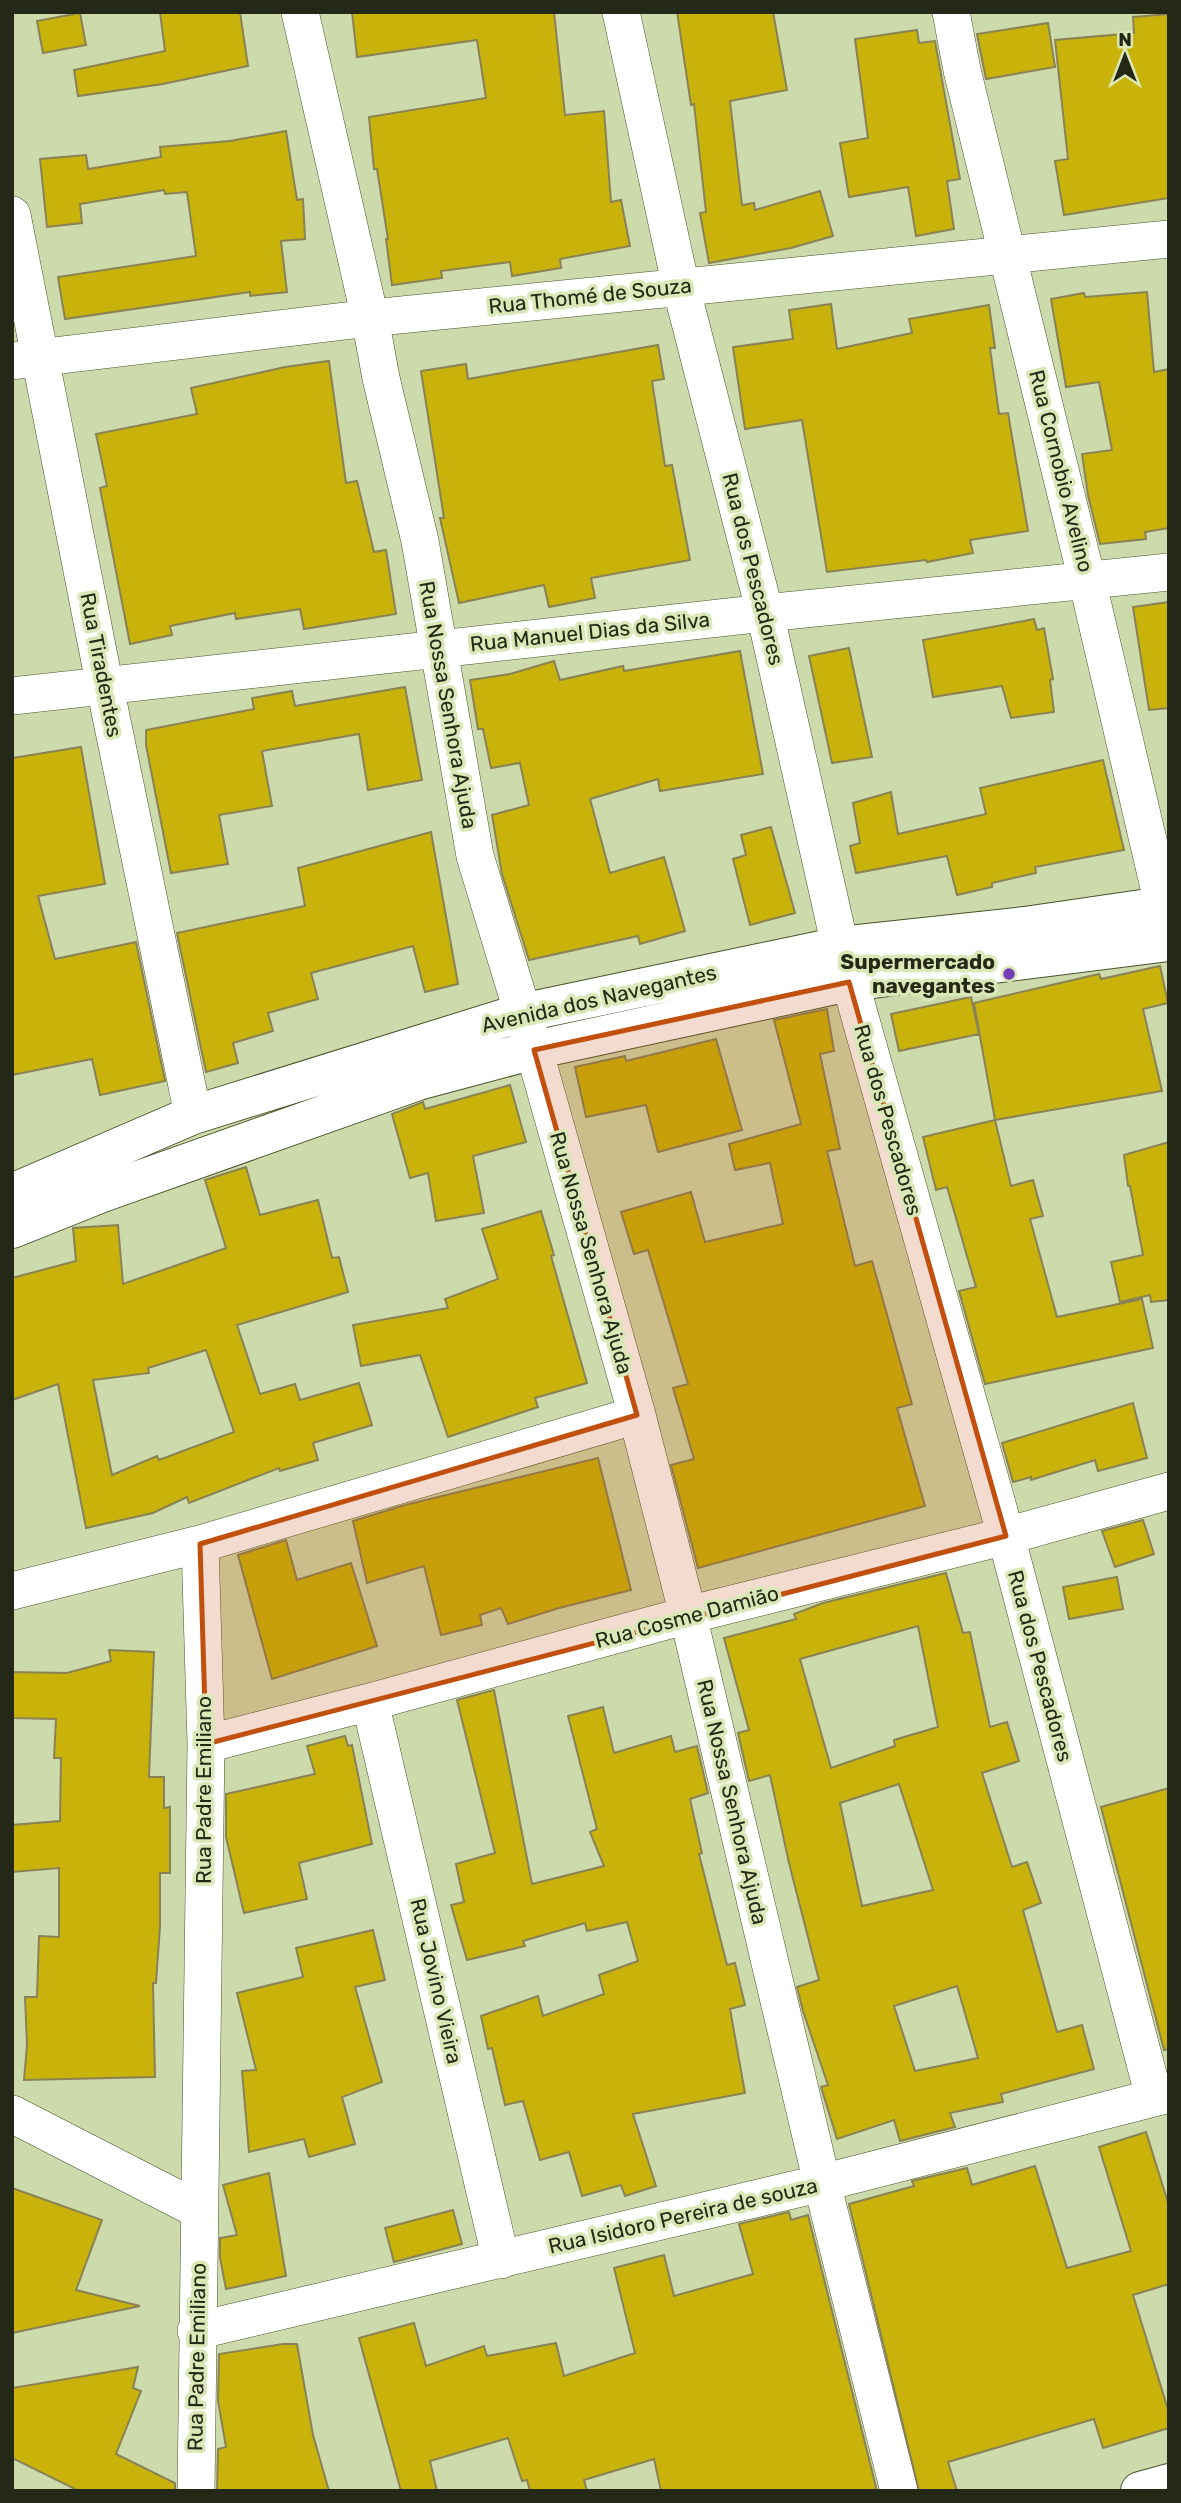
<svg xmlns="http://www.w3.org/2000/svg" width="1181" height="2503" font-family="Rubik,sans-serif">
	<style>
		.building { fill: #c9b30a; stroke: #898254; stroke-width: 2; fill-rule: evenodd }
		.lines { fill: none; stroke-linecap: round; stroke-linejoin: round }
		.minor-casing { stroke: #495329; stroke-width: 38 }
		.secondary-casing { stroke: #495329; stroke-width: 40 }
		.minor { stroke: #fff; stroke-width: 37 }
		.secondary { stroke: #fff; stroke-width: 38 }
		.marked { fill: #c14f0e; fill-opacity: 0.2; stroke: #c14f0e; stroke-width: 5; stroke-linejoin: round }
		.poi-dot { fill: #743fb5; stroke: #dae7b7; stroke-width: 2.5 }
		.labels { text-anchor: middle; stroke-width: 7; stroke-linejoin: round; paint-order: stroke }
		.street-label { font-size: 21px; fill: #242917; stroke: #dae7b7 }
		.poi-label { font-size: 21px; font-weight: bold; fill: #242917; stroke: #dae7b7; text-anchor: end }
	</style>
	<rect width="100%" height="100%" fill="#cddaab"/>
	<path class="building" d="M160,12H240L248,66L163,84L78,96L74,70L165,51Z
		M352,12H554L565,115L604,111L611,202L621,200L630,246L560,259L561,268L512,276L510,262L441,271L442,278L392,285L386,239H388L377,169H374L369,117L486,98L477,40L357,57Z
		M677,12H773L787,90L730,101L742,205L754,203L755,210L820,191L833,236L791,248L709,263L700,213L706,212L694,104L691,105Z
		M80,13L86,45L43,53L37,21Z
		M1169,14V198L1064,215L1055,161L1068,159L1055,40L1134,33L1133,17Z
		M1048,23L1055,67L986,79L977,34Z
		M917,30L919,43L935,41L960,179L947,181L954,229L916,236L908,187L849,197L840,143L868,138L855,39Z
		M286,131L297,200L303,199L305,239L281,241L287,292L250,296V292L65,319L58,277L196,256L187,192L165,194L164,190L80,204L82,223L47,227L40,159L86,155L88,169L161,157L160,147L230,141Z
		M1147,292L1154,372L1169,369V528L1145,532L1146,539L1100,544L1088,495L1082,454L1112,450L1099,382L1066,387L1051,299L1084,293L1085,297Z
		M831,304L837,349L912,333L909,319L989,305L995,348H990L999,414L1008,413L1028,531L970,540L973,553L927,562L926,560L827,572L802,420L745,429L733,347L793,339L789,310Z
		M658,345L664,379L652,381L665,466L672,465L690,560L591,578L595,598L549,607L544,585L459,603L440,518H444L421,371L466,364L468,379Z
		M329,361L346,483L357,481L374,552L386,550L396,614L304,629L300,609L236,619L235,613L170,626L172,635L130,644L100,488L107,486L96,434L197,414L191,388L285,367Z
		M1169,602V708L1149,710L1133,607Z
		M1034,619L1037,630L1044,628L1053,679L1050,680L1054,712L1011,718L1002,686L933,697L923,640Z
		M849,648L872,757L832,763L809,656Z
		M740,651L763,774L660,791L658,779L590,799L610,873L664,857L685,931L640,944L638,936L529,960L502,874L492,815L529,805L520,763L491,768L483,729H478L470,680L510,674L554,661L560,680L623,666L624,671Z
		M405,687L422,780L368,790L359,734L262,751L272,806L219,815L228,864L171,873L146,745V730L254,709L252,698L292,691L295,706Z
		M81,747L105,884L38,896L55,959L136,942L165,1081L100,1095L92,1059L12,1075V758Z
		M1103,760L1124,850L1035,867L1036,873L992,883V887L957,895L947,856L856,873L850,846L860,843L853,803L891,792L898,834L986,814L980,788Z
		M771,827L795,913L750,925L733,859L746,855L741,835Z
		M431,832L458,984L425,992L413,946L311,973L318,999L268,1013L273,1031L233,1043L238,1063L206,1072L177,933L305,906L298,868Z
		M1160,966L1168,1003L1143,1009L1162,1091L995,1120L974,1003L1099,974L1101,979Z
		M971,997L979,1034L899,1051L891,1014Z
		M827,1009L834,1051L820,1054L840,1149L827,1151L855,1266L872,1261L912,1404L897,1408L925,1506L698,1568L671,1465L694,1459L673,1388L688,1384L648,1250L634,1254L621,1212L691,1192L705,1242L783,1224L770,1163L735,1170L729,1144L801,1124L774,1020Z
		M716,1039L742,1130L658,1152L646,1105L586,1117L575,1067L625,1056L626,1061Z
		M510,1085L526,1142L473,1156L484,1213L436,1221L428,1173L410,1178L392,1114L423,1102L425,1109Z
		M995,1120L1011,1186L1033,1180L1043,1216L1030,1219L1057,1317L1142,1299L1153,1348L985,1384L959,1291L976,1287L947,1187L936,1190L923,1137Z
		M1169,1142V1300L1151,1302L1150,1295L1120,1302L1111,1262L1143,1255L1130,1186H1128L1124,1155Z
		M246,1167L260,1215L318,1200L332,1258L339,1257L348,1292L237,1325L260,1394L295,1384L300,1400L359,1383L372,1425L313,1443L318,1460L280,1471L279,1468L189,1503L187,1497L153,1513L86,1528L58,1384L12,1400V1278L76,1261L73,1228L118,1225L123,1284L226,1248L205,1180ZM206,1350L234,1432L159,1460L157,1456L112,1475L93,1380L149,1373L148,1368Z
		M541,1211L554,1255L551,1256L587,1383L535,1398L538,1407L448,1437L420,1355L361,1366L353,1325L448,1308L445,1299L498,1279L482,1229Z
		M1133,1403L1147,1458L1098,1471L1095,1460L1031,1480V1477L1013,1482L1002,1443Z
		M598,1458L631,1590L559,1608L508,1624L501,1608L480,1615L482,1625L441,1635L424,1566L367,1583L353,1521L405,1505Z
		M1143,1520L1154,1554L1115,1567L1102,1531Z
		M286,1540L297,1580L351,1563L377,1646L272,1679L238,1555Z
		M946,1573L963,1633L970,1632L990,1727L1007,1722L1019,1761L982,1773L1012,1867L1027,1862L1041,1903L1023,1910L1057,2032L1082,2025L1094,2069L1001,2094L1003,2102L950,2113L955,2127L900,2141L894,2120L837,2139L821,2087L828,2085L803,2011L797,1987L819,1980L789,1863L770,1775L749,1781L738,1733L749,1730L724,1638L796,1619L794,1614L823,1603ZM918,1626L938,1727L894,1740L895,1746L831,1768L800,1659ZM899,1784L933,1890L862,1906L840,1803ZM957,1986L978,2058L915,2071L894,2006Z
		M1117,1577L1123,1609L1069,1619L1063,1587Z
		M109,1650L154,1652L149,1777H164V1808L170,1807V1873H160V1926L156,1983H153L155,2077L24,2080L27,2045L25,1997H37L39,1936L59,1937V1868L12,1872V1825L60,1821L61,1758H54L56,1719L12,1718V1672L67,1673L111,1661Z
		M494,1690L532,1884L604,1866L590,1832L597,1829L568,1716L603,1707L614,1753L671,1736L675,1752L697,1746L708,1793L690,1799L702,1853L699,1854L727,1965L735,1963L745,2005L730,2009L745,2093L633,2114L656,2186L625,2196L621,2185L582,2196L569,2152L540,2160L523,2101L505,2105L492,2048L488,2049L481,2016L538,1996L543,2016L604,1994L599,1975L638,1961L627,1922L587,1931L585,1923L523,1941L525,1946L467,1960L451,1905L464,1902L456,1864L495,1853L457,1700Z
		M345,1736L348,1746L352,1745L372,1844L299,1863L307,1899L244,1913L226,1837V1794L315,1774L307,1746Z
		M1169,1788V2049L1164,2050L1101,1807Z
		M373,1930L385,1980L355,1987L382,2082L342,2097L355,2144L309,2157L304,2139L249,2152L242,2071L256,2070L237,1993L303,1977L296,1948Z
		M1146,2132L1169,2206V2284L1133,2295L1169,2413V2428L1103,2448L1094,2419L948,2462L957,2491H919L849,2204L914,2186L912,2181L967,2168L972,2185L1035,2166L1067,2268L1131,2251L1099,2147Z
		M269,2173L286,2276L226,2289L220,2258V2238L237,2235L223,2185Z
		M12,2188L102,2220L76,2290L140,2306L12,2333Z
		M453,2210L462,2244L394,2262L385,2228Z
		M789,2212L791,2220L808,2215L877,2491H661L654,2459L584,2480L587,2491H530L527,2480L522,2481L508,2438L430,2461L437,2491H401L359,2338L414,2323L426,2366L484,2346L487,2356L556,2343L564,2376L635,2353L614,2268L664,2255L674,2296L753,2274L739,2224Z
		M283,2344H297L313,2435L329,2491H217L218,2449L226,2447L218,2401L219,2354Z
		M138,2367L133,2388L141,2391L116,2454L175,2483V2491H79L12,2458V2388Z"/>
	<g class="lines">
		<defs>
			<path id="minor" d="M300,12L370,318L381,378L420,541L475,856L534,1050L637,1415L688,1615L822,2183L899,2491
				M621,12L681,287L765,613L840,946L1006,1536L1154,2097
				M951,12L962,70L1087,580L1169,930
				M12,215L105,687L193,1115
				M12,361L370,318L1169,239
				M12,696L765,613L1169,572
				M12,1591L200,1544
				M370,1702L501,2260
				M206,1744L370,1702L688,1615L1006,1536L1169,1491
				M12,2114L199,2210
				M196,2331L822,2183L1169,2094
				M196,2491L206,1744L200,1544L637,1415"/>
			<path id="secondary" d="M12,1193L193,1115L521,1013L840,946L1025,926L1169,905
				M12,1229L102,1193L418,1081L534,1050L849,982L1169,942
				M1140,2491L1169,2483"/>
		</defs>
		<use href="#minor" class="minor-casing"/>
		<use href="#secondary" class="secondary-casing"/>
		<use href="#minor" class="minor"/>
		<use href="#secondary" class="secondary"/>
	</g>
	<path class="marked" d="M849,982L1006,1536L206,1744L200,1544L637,1415L534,1050Z"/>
	<circle class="poi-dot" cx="1009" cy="974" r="7"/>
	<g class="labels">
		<g class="street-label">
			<text transform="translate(590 296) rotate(-6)" y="7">Rua Thomé de Souza</text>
			<text transform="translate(1061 471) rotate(76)" y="7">Rua Cornobio Avelino</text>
			<text transform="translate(753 569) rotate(76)" y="7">Rua dos Pescadores</text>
			<text transform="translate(590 632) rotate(-6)" y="7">Rua Manuel Dias da Silva</text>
			<text transform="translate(101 665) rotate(79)" y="7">Rua Tiradentes</text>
			<text transform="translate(448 705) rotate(80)" y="7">Rua Nossa Senhora Ajuda</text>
			<text transform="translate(599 999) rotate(-13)" y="7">Avenida dos Navegantes</text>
			<text transform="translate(888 1120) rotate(74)" y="7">Rua dos Pescadores</text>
			<text transform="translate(591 1253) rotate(74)" y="7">Rua Nossa Senhora Ajuda</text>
			<text transform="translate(687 1617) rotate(-15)" y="7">Rua Cosme Damião</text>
			<text transform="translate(1040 1666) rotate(75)" y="7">Rua dos Pescadores</text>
			<text transform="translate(204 1790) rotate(-90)" y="7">Rua Padre Emiliano</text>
			<text transform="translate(732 1802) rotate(77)" y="7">Rua Nossa Senhora Ajuda</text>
			<text transform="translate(436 1981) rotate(77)" y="7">Rua Jovino Vieira</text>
			<text transform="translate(683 2216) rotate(-13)" y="7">Rua Isidoro Pereira de souza</text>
			<text transform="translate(197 2357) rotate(-89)" y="7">Rua Padre Emiliano</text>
		</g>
		<g class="poi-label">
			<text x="995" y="969">Supermercado<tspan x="995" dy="24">navegantes</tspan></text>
		</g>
	</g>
	<rect width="1181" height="2503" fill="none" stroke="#242917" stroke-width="28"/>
	<g transform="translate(1125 56)" stroke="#dae7b7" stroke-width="5" paint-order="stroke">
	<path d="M0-5L12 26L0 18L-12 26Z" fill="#242917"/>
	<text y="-10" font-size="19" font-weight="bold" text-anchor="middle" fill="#242917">N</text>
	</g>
</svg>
